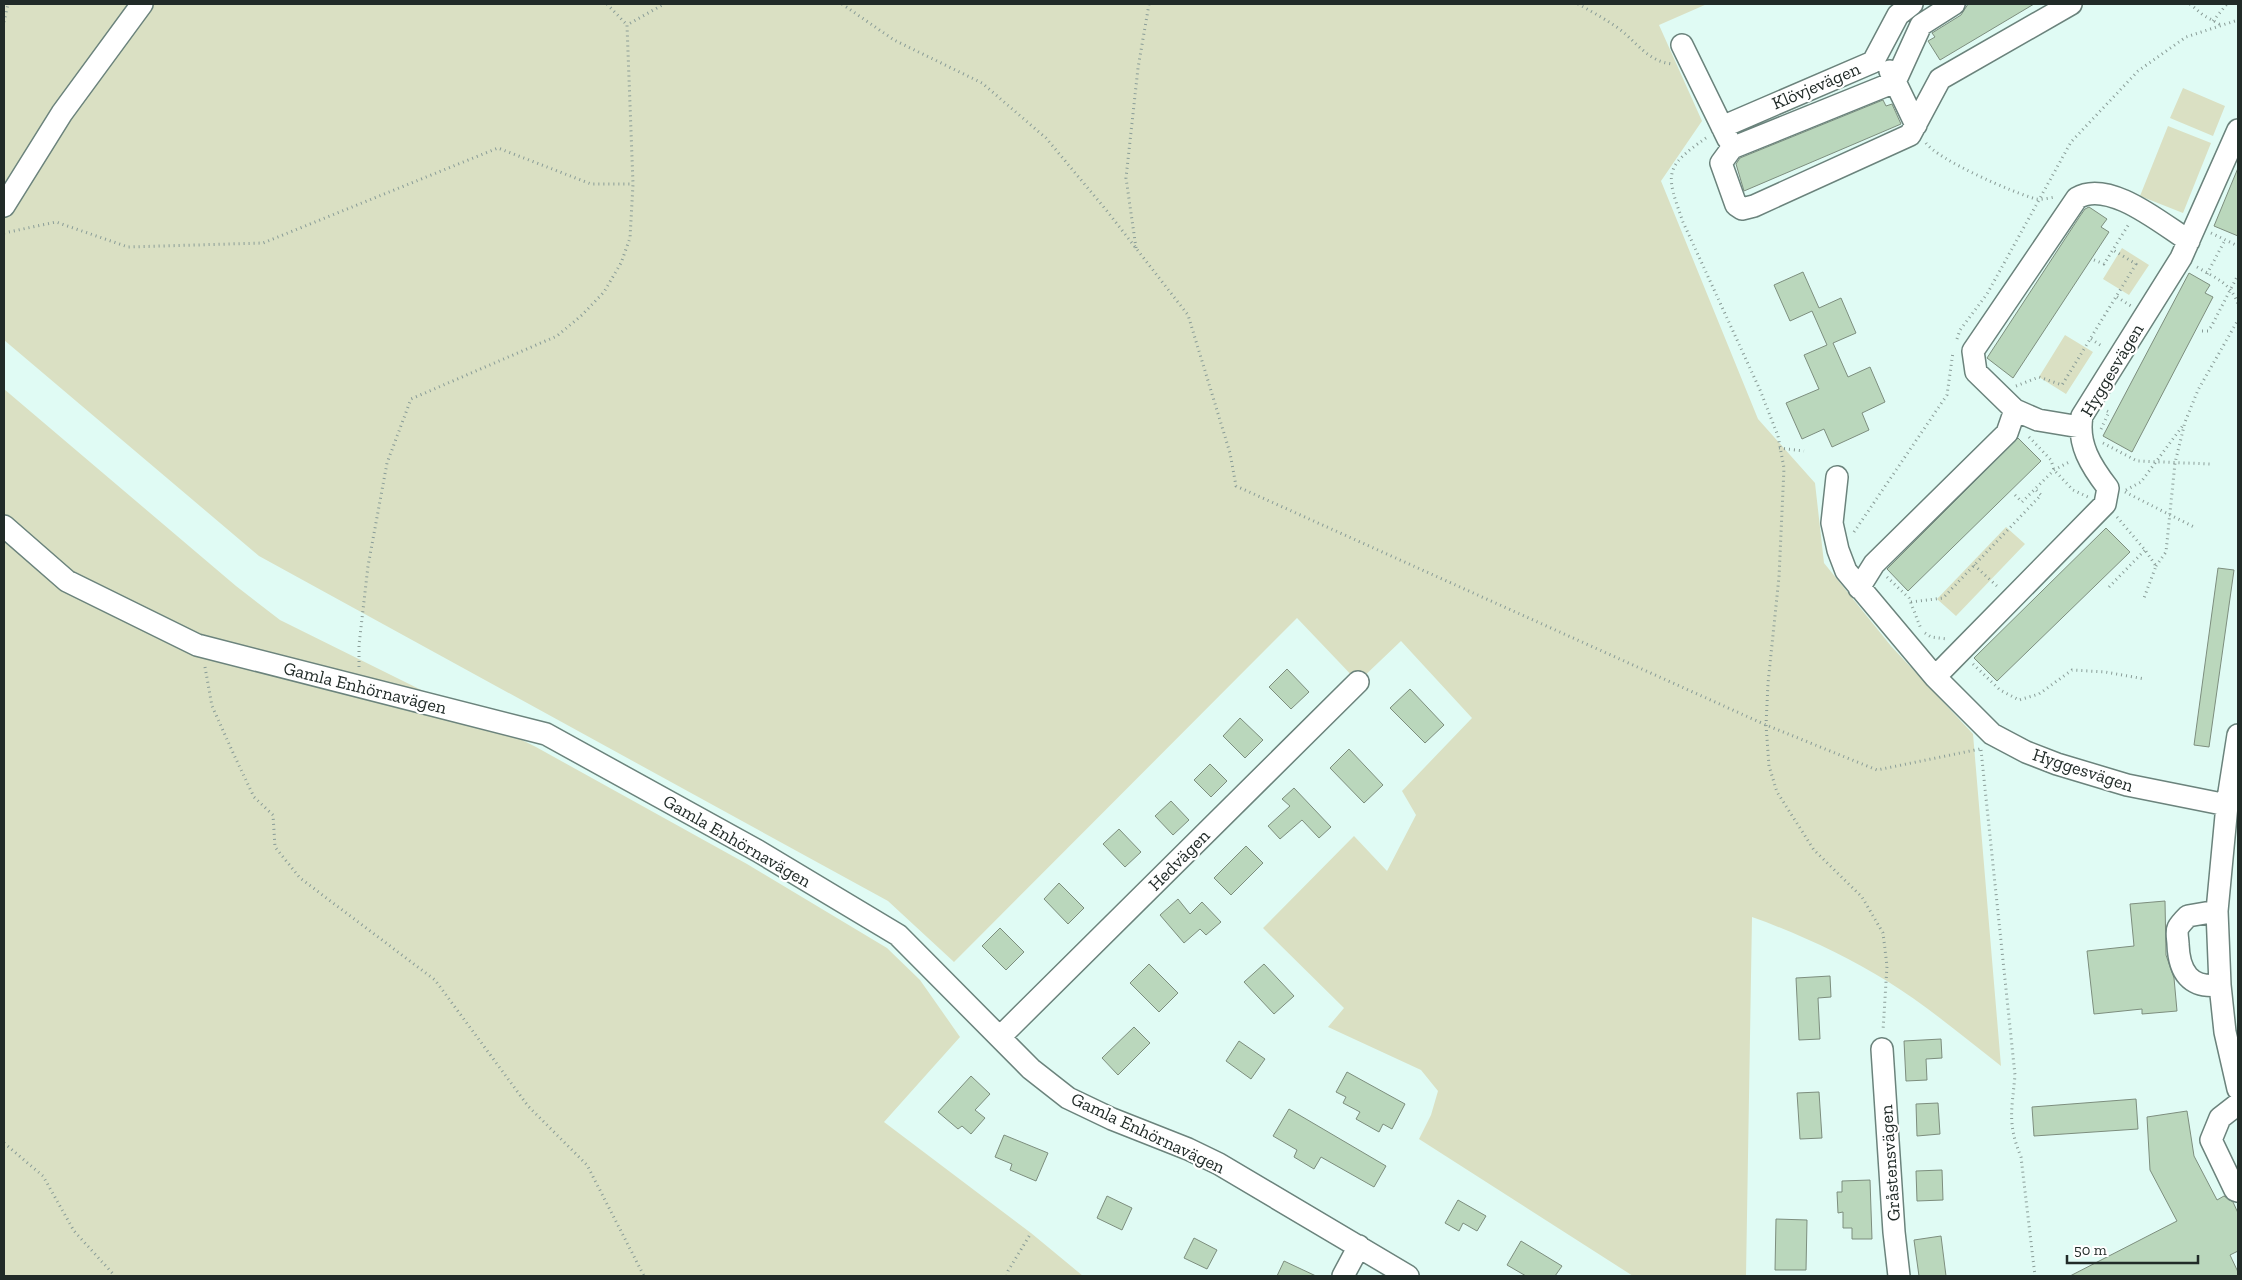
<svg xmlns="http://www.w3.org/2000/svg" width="2242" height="1280" font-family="'Zilla Slab',serif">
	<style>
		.green { fill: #dae0c3 }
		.building { fill: #bad7bc; stroke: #7d8e7e }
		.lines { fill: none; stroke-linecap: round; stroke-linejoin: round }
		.minor-casing { stroke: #6b837c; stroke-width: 24 }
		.path { stroke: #899c97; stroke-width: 3; stroke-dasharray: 1 4; stroke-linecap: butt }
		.minor { stroke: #fff; stroke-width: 21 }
		.labels { text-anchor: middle; stroke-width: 4.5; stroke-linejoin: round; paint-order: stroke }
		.street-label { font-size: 18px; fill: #212b28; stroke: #fff }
	</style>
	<rect width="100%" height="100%" fill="#e0fbf4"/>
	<path class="green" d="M4,4H1707L1659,25L1702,121L1661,181L1758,419L1815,483L1824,563L1891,646L1973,734L2001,1066C1964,1037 1927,1006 1887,981C1846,956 1797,933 1752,917L1746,1276H1633L1419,1139L1431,1115L1438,1091L1421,1070L1328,1027L1344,1008L1263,928L1354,836L1387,871L1416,815L1402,791L1472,718L1401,641L1358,682L1297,618L954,962L888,901L259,556L4,340Z
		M2183,88L2225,106L2213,136L2170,118Z
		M2168,126L2211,143L2183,213L2140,196Z
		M2122,248L2149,265L2129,295L2103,279Z
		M2065,335L2093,352L2066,394L2039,377Z
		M4,389L236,586L280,620L536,747L747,864L887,948L920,980L960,1037L884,1122L1031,1233L1083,1276H4Z
		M2006,527L2025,544L1956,616L1937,599Z"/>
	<path class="building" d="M1968,4H2034L1940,60L1928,41L1935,37L1932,33L1961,15Z
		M1883,100L1886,106L1892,104L1901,124L1744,191L1736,164L1740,158Z
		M2238,168V236L2214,226Z
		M2089,207L2107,219L2101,227L2109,232L2013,378L1987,358L2080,216L2085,209Z
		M1803,272L1819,308L1841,298L1856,333L1833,343L1848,377L1870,367L1885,402L1862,413L1869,430L1832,447L1824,429L1802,439L1786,403L1819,389L1804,355L1827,345L1812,311L1790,321L1774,285Z
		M2189,273L2210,285L2205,293L2213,297L2132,452L2103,436Z
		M2018,438L2041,461L1908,591L1887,569Z
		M2106,528L2130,552L1997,681L1974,658Z
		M2218,568L2234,570L2209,747L2194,745Z
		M1287,669L1309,692L1291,709L1269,687Z
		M1410,689L1444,725L1425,743L1390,708Z
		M1240,718L1263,740L1245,758L1223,736Z
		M1349,749L1383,785L1364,803L1330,768Z
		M1210,764L1227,781L1211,797L1194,780Z
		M1294,788L1331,827L1319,838L1302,820L1280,839L1268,826L1290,806L1282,799Z
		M1171,801L1189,820L1173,835L1155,816Z
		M1119,829L1141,852L1125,867L1103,844Z
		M1246,846L1263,863L1231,895L1214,878Z
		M1059,883L1084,908L1068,924L1044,899Z
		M1178,899L1190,914L1202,902L1221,922L1206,935L1200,929L1184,943L1160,915Z
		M2165,901L2166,955L2174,978L2177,1011L2142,1014V1009L2094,1014L2087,951L2134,946L2130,904Z
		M1000,928L1024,952L1006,970L982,946Z
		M1149,964L1178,993L1159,1012L1130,983Z
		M1264,964L1294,996L1274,1014L1244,982Z
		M1830,976L1831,997L1818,998L1820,1039L1799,1040L1796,978Z
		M1134,1027L1150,1043L1118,1075L1102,1058Z
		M1941,1039L1942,1058L1926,1059L1927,1080L1906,1081L1904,1041Z
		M1239,1041L1265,1059L1251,1079L1226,1061Z
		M1347,1072L1405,1104L1392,1129L1383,1124L1379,1132L1356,1119L1360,1112L1343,1103L1346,1097L1336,1092Z
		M971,1076L990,1094L975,1110L985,1118L971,1134L962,1126L958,1129L938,1112Z
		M1819,1092L1822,1138L1800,1139L1797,1093Z
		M2136,1099L2138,1129L2034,1136L2032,1107Z
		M1938,1103L1940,1134L1917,1136L1916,1104Z
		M1289,1109L1386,1166L1374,1187L1321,1157L1314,1169L1294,1157L1297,1150L1273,1136Z
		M2187,1111L2194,1156L2217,1200L2224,1196L2233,1202L2238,1213V1251L2230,1255L2238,1272V1276H2070L2177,1221L2150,1170L2147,1117Z
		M1004,1135L1048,1153L1036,1181L1010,1170L1012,1164L995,1157Z
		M1942,1170L1943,1200L1917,1201L1916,1171Z
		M1870,1180L1872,1239H1852V1228H1843V1212L1838,1213L1837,1192H1842V1181Z
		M1107,1196L1132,1208L1122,1230L1097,1218Z
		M1458,1200L1486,1216L1477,1231L1463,1223L1459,1231L1445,1223Z
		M1776,1219L1807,1220L1806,1270H1775Z
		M1941,1236L1946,1276H1919L1914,1240Z
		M1194,1238L1217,1250L1207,1269L1184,1258Z
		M1521,1241L1562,1266L1555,1276H1526L1507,1265Z
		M1284,1261L1316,1276H1277Z"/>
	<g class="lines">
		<defs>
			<path id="minor" d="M1954,4L1921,25L1895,82L1732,148L1721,163L1736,205L1742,209L1754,206L1910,135L1940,79L2071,4
				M1682,45L1728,139
				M1890,71L1916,125
				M1722,127L1873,62L1898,15L1912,4
				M4,206L62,113L142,4
				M2015,410L2038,420L2080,427
				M1837,477L1832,523L1838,550L1846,571L1935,677L1992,734L2026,752L2057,764L2127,785L2227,805
				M4,526L67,581L197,645L546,734L758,851L898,935L1031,1069L1068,1098L1112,1119L1188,1149L1219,1164L1408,1276
				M1859,588L1874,564L2007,433L2015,410L1976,372L1973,351L2077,198C2109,179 2162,224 2189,241
				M1935,677L2105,504L2108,488C2091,466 2077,444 2082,416L2181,258L2238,130
				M2238,735L2227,805L2217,911L2220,985L2225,1032L2238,1089
				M2217,911L2188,916C2185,919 2180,924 2178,928C2176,932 2178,940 2178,944C2179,972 2190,989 2220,985
				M1000,1037L1358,682
				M1882,1049L1894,1232L1899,1276
				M2238,1104L2220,1118L2211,1140L2235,1190L2238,1191
				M1343,1276L1359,1246"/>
		</defs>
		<use href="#minor" class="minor-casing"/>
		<path class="path" d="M607,4L627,25
			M842,4L894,40L982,83L1046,138L1107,211L1188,315L1230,453L1236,486L1766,725L1877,770L1980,749
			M1578,4C1591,11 1605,19 1618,28C1637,42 1647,61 1672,64
			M2190,4L2203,15L2221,25
			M2213,21L2227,4
			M4,22L8,4
			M1706,138C1663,168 1666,174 1683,222L1760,390L1778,436L1784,468L1779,577L1768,683L1766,725L1769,766L1777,792L1814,850L1862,897L1883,933L1887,966L1883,1031
			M1926,143C1938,160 2014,193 2036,199C2042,200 2049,198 2055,197
			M4,233L56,222L128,247L263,243L498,148L591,184H633
			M2211,233L2238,246
			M1136,248L1126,178L1138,68L1149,4
			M2094,260L2104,264L2129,224
			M2197,267C2215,278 2231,283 2238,304
			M2207,274L2225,240
			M2117,297L2131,306
			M2202,331H2208L2211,327L2238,275
			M1957,339L1960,330L1987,294L2071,142L2138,71L2186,37L2238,20
			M2091,339L2103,347
			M2016,386L2039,377L2062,385L2136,264L2113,250
			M2101,429L2109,412L2107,411
			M2029,437L2051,460L2054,470L2073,490L2088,497
			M2103,443L2137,461L2211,464
			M1779,448L1804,451
			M2126,490L2141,482L2184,424
			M2125,492L2194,527
			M2015,495L2022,502L2054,470L2071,461
			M2117,517L2145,550L2156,566L2144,598
			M1854,532L1947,395L1953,352
			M1974,565L1998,587
			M2156,566L2166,552L2175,463L2185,422L2198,390L2238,320
			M1887,577L1909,598L1921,629
			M2109,587L2145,550
			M1911,602L1943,598L2041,495L2035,489
			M1925,633L1931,637L1947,639
			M1973,664L2000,690L2019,700L2039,694L2072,670L2105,672L2145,679
			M205,667L212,706L234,755L254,797L273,815L275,847L300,878L435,980L528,1106L587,1165L644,1276
			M359,667V645L368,566L387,463L411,399L557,336L582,315L604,292L621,263L630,238L633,184L627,25L664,4
			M1981,750L2015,1075C2012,1110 2007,1123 2021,1157L2035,1276
			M4,1143L43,1176L74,1231L115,1276
			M1007,1276L1008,1271L1031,1233"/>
		<use href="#minor" class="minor"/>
	</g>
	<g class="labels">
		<g class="street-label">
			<text transform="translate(1816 86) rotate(-23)" y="6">Klövjevägen</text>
			<text transform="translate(2112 370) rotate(-59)" y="6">Hyggesvägen</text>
			<text transform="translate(365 688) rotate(14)" y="6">Gamla Enhörnavägen</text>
			<text transform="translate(2083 770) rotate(18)" y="6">Hyggesvägen</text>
			<text transform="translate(737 841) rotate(30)" y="6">Gamla Enhörnavägen</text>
			<text transform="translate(1179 860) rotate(-45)" y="6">Hedvägen</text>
			<text transform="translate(1148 1133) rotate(25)" y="6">Gamla Enhörnavägen</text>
			<text transform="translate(1890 1163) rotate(-94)" y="6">Gråstensvägen</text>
		</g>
	</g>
	<rect width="2242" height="1280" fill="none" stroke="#212b28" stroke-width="10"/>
	<path d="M2067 1255v8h131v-8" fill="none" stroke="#212b28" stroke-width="2.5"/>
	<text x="2074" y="1255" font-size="15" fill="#212b28" stroke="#ffffff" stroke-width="4" paint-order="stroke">50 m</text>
</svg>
